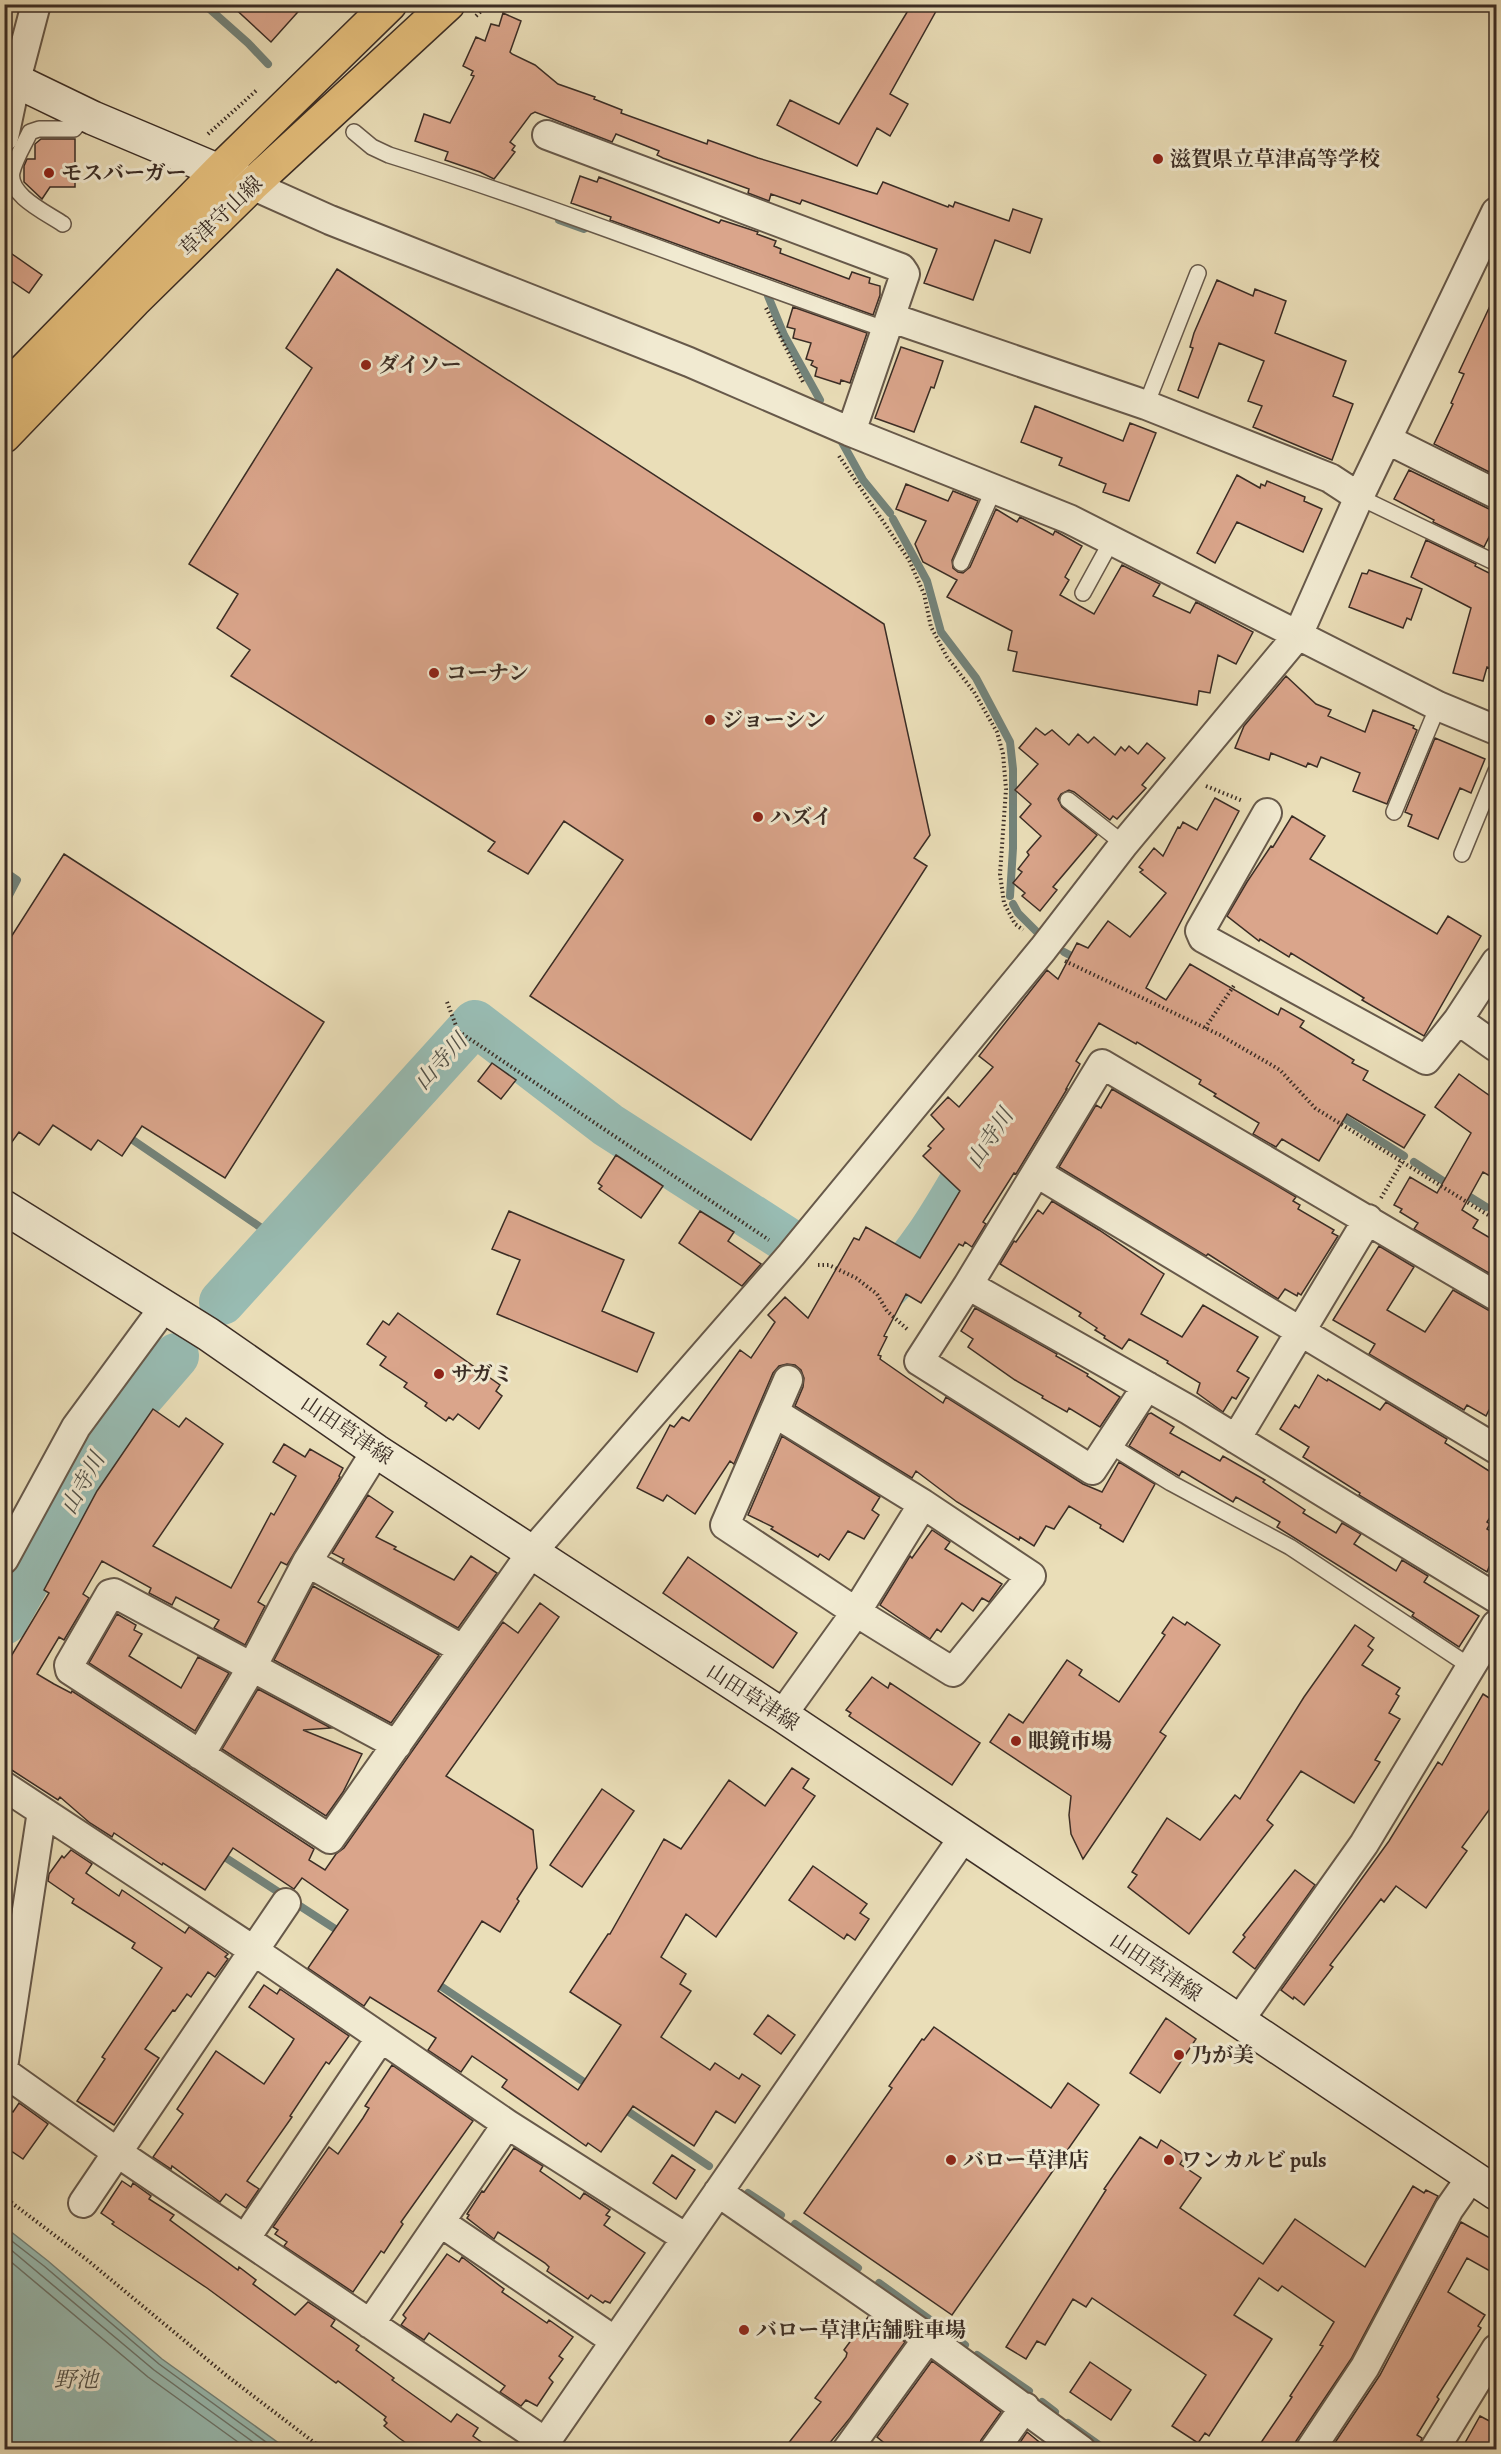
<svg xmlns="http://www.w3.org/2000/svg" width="1501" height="2454" font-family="Alegreya,'Noto Serif JP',serif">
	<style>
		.water { fill: #98bcb3; stroke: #73837a; stroke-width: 1.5 }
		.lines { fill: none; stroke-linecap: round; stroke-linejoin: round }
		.shore { stroke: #6a746c; stroke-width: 1.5 }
		.stream { stroke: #73837a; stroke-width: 8 }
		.river { stroke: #98bcb3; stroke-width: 46 }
		.building { fill: #daa58b; stroke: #3b2d25; stroke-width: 1.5 }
		.lane-casing { stroke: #67594a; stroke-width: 18 }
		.street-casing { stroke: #67594a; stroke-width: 32 }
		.secondary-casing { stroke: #3b2d25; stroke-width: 36 }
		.primary-casing { stroke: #3b2d25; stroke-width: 36 }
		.path { stroke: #3b2d25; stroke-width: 4; stroke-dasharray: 1.5 3; stroke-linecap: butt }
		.lane { stroke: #f1ead1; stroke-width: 15 }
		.street { stroke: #f1ead1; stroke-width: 28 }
		.secondary { stroke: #f1ead1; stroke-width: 33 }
		.primary { stroke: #e5bf7c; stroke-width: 33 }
		.poi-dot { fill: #8f2418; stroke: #f1ead1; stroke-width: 2 }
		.labels { text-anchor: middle; stroke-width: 6; stroke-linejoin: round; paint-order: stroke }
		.poi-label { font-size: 21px; font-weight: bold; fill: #3b2d25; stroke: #f1ead1; text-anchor: start }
		.street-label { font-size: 21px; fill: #3b2d25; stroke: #f1ead1 }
		.water-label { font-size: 22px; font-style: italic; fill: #525148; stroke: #f1ead1 }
	</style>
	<rect width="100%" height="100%" fill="#eadeb8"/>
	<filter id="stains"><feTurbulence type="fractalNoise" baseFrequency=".00333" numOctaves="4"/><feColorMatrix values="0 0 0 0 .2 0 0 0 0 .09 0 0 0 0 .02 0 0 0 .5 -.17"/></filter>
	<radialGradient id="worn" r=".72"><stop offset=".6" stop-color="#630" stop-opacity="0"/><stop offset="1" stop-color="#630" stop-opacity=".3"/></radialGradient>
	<path class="water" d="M5,2227L48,2261L162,2359L287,2449H5Z"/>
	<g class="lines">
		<path class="shore" d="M4,2235L44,2266L159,2364L277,2450
			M4,2244L154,2370L264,2450
			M4,2256L148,2377L249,2450"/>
		<path class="stream" d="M204,4L248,43L268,64
			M559,220L584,229
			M768,296L784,335L820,400
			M838,435L863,480L890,513
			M893,519L927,581L941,632L976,678L1010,742L1013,769V848L1010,896
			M4,871L17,880L4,905
			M1013,904L1018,913L1037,932
			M1064,952L1079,960
			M1336,1113L1404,1156
			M127,1136L279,1240
			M1414,1162L1451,1186
			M1462,1192L1486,1207
			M1492,1211L1496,1213
			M220,1854L343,1934
			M433,1981L590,2086
			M620,2106L709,2166
			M748,2193L781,2215
			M795,2224L858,2268
			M879,2283L965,2345
			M977,2355L1029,2391
			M1042,2402L1055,2412
			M1068,2423L1106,2450"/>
		<path class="river" d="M882,1291C929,1248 957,1188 990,1135
			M222,1302L475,1023L608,1125L787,1240
			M4,1622L112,1430L176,1356"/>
	</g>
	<path class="building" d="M230,4H305L271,42Z
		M912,4H940L890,94L908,104L890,136L877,128L857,166L777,125L790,100L839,124Z
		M503,13L521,21L510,52L512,54L535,65L558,84L595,97L594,99L622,110L621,113L707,144L708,140L758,158L877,194L883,182L948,207L949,205L953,207L955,202L1009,221L1013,209L1042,219L1030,253L995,240L973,300L924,283L937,249L802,200L800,204L771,194L769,201L748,193L749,189L663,158L657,155L659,151L616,134L612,142L535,112L531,114L510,142L515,146L512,150L515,152L494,179L480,172L445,160L448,152L415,141L424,114L450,123L474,76L471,75L473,71L463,66L476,37L485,41L491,24L499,26Z
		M41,139H75V187H50L42,199L24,182V166L27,159H35V144Z
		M580,176L597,182L599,177L719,223L721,220L758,232L757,234L776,241L774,246L781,249L780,253L849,279L852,272L870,278L869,283L880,286V295L873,315L610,220L611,217L571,203Z
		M12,254L42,275L29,293L4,276V264Z
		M337,269L884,624L930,835L914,858L927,866L751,1140L530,996L623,860L564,821L528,874L488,851L495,842L231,676L250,650L217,628L238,594L189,564L312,368L286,348Z
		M1217,280L1253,296L1255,289L1286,301L1275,333L1346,361L1333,396L1353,404L1332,460L1253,427L1262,406L1248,401L1264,361L1219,343L1198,398L1178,390L1193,348L1190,347L1194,333Z
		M1497,291V476L1434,444L1453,404L1451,403L1464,374L1459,372Z
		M793,307L867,333L850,383L841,380L840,384L815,376L817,368L811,365L813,361L806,359L811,343L793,338L795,329L787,327Z
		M901,347L943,361L934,388L931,387L914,432L875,418Z
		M1035,406L1123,441L1130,423L1156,433L1129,501L1103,492L1106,484L1059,465L1062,458L1021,442Z
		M1409,470L1489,509L1497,510V521L1484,547L1433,522L1434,520L1394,499Z
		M1237,475L1260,488L1261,484L1265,486L1267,481L1305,497L1304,501L1322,509L1303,552L1237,522L1215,563L1197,553Z
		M906,484L948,501L953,491L978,501L952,560L953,568L958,572L963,573L970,567L996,509L1017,522L1020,517L1053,535L1055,531L1057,532L1082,546L1065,577L1069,580L1060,595L1094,614L1122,565L1160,584L1153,596L1190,613L1196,602L1253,632L1236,664L1218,655L1210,693L1199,691L1197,705L1013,671L1017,652L1008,650L1012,631L947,597L957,580L923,562L915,544L926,521L896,509Z
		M1426,540L1476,564L1475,566L1497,577V671L1487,667L1483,681L1453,673L1471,608L1411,577Z
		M1369,570L1422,589L1411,620L1407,618L1403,628L1349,607L1362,573L1367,574Z
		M1286,676L1316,704L1331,710L1328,716L1365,732L1373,710L1414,726L1413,728L1417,730L1387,804L1353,791L1360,773L1321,757L1317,767L1308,763L1306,767L1271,753L1269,760L1235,748L1244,726Z
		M1036,728L1045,735L1052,730L1069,745L1078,734L1088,743L1094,737L1115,755L1121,747L1125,751L1129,746L1138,754L1147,743L1165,758L1142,785L1146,788L1117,819L1113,816L1110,820L1074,792L1069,790L1061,794L1058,799L1062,807L1097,835L1053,887L1057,890L1040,911L1022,896L1025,893L1013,883L1022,872L1018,869L1029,855L1027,852L1041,836L1020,817L1031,804L1015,790L1038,764L1019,748Z
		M1435,738L1485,759L1471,793L1460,788L1438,839L1408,826L1412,815L1405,812Z
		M1215,798L1239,811L1146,988L1166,1000L1190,964L1278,1015L1281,1008L1304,1021L1300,1027L1354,1060L1352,1063L1368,1071L1363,1080L1425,1115L1404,1148L1347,1114L1319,1161L1282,1139L1276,1147L1253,1134L1259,1123L1214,1096L1216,1094L1199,1084L1201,1080L1137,1042L1136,1044L1099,1023L1076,1061L1080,1064L1066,1089H1067L1016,1174L1014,1173L983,1222L986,1224L972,1247L965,1242L963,1246L959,1244L921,1303L906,1294L884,1336L887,1337L878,1355L881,1356L880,1359L943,1403L946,1397L1083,1484L1102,1492L1119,1462L1155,1484L1123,1542L1100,1528L1101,1525L1069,1506L1054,1529L1046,1526L1034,1546L1020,1537L1019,1540L957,1502L916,1471L912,1478L795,1406L803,1387L804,1378L801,1370L795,1365L787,1364L779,1366L773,1373L734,1464L730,1461L695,1514L667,1495L663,1501L637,1488L670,1425L674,1427L682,1417L689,1421L740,1350L751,1358L775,1322L768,1315L785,1297L808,1318L854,1238L859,1240L866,1227L920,1258L960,1191L923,1156L931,1148L928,1146L944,1129L931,1115L948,1097L959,1107L993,1067L979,1056L1047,970L1058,979L1077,943L1088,948L1108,921L1130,937L1166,893L1140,872L1143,870L1139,867L1154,848L1163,856L1178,827L1180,828L1183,822L1197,830Z
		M1292,816L1325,836L1310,859L1437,934L1448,916L1481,936L1424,1036L1362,1000L1364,998L1291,953L1289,957L1260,939L1259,941L1227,916L1247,882L1271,846L1273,847Z
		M64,854L324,1022L225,1178L142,1126L122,1156L98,1140L91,1150L53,1125L39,1145L19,1132L4,1153V948Z
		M492,1063L516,1080L501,1099L478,1081Z
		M1459,1074L1497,1101V1180L1483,1172L1462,1210L1478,1220L1473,1228L1497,1242V1271L1494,1276L1414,1229L1418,1223L1400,1212L1402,1209L1394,1205L1410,1177L1437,1193L1471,1133L1435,1107Z
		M1112,1089L1296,1197L1293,1201L1300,1205L1298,1209L1334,1230L1332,1233L1338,1236L1301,1295L1298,1293L1297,1296L1285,1289L1278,1299L1208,1254L1206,1256L1059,1167L1096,1105L1101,1108Z
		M616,1155L663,1186L641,1218L599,1189L602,1186L598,1183Z
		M1052,1201L1099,1230L1164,1274L1141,1314L1182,1337L1203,1305L1258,1337L1237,1371L1249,1378L1236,1399L1232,1397L1223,1412L1197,1393L1200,1383L1167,1363L1168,1361L1129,1339L1122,1349L1104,1338L1105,1336L1095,1330L1097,1328L1079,1316L1081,1313L1000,1264L1014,1241L1016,1242L1038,1210L1043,1214Z
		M509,1211L624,1260L602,1311L654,1333L637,1372L497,1314L520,1260L492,1249Z
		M700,1211L734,1232L728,1241L761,1264L742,1286L679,1243Z
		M1379,1246L1414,1267L1387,1310L1425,1332L1453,1290L1497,1315V1414L1489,1410L1486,1416L1467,1405L1464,1410L1369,1354L1375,1344L1333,1320Z
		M975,1308L1057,1354L1056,1356L1088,1374L1087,1376L1120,1397L1100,1427L1069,1408L1067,1412L1042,1398L1043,1396L1015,1380L968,1347L973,1339L961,1331Z
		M398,1313L500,1385L496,1391L502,1396L479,1429L458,1414L453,1420L449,1417L446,1421L425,1406L427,1403L404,1387L407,1383L380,1365L386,1357L367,1344L383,1321L389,1325Z
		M1318,1375L1327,1381L1328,1379L1380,1410L1386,1402L1447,1439L1445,1443L1497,1476V1507L1487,1522L1490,1524L1487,1529L1497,1535V1572L1489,1567L1487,1572L1359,1495L1360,1493L1303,1457L1309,1447L1280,1429L1295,1405L1299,1408Z
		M153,1409L179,1427L186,1418L223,1444L153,1546L231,1588L271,1513L274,1515L296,1476L273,1462L284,1444L305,1457L310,1449L343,1468L339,1476L340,1477L287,1565L281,1562L258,1602L265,1606L245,1645L214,1628L219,1620L176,1597L172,1605L149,1593L151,1588L102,1561L83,1594L89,1598L64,1640L59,1637L37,1674L54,1684L71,1693L72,1691L314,1849L309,1860L325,1870L336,1854L344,1848L503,1622L518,1633L540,1603L559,1617L446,1776L533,1830L537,1868L517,1899L519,1901L500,1932L482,1921L438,1991L578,2090L621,2025L570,1992L608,1934H610L664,1839L681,1849L729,1780L765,1806L792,1768L809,1779L803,1788L815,1796L716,1937L686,1914L661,1957L686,1974L680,1984L691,1991L661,2037L710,2070L715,2063L739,2079L742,2074L760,2086L735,2123L716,2111L694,2146L633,2106L601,2152L588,2143L586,2146L502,2087L507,2080L472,2056L461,2072L428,2050L436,2038L370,1997L364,2006L308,1968L348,1910L302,1878L294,1889L233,1848L205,1890L163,1863L162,1865L114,1833L112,1837L90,1823L60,1797L58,1800L4,1765V1668L49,1593L44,1590L97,1491Z
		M1151,1413L1174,1427L1170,1433L1220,1461L1223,1456L1265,1480L1263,1482L1305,1510L1303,1513L1336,1533L1342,1523L1361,1534L1354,1544L1396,1571L1402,1560L1428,1576L1424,1582L1479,1616L1459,1647L1412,1616L1414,1613L1277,1527L1280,1522L1236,1497L1233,1502L1182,1471L1179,1476L1129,1446L1148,1414Z
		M782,1436L880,1497L872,1510L879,1515L864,1539L848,1531L829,1560L820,1554L818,1557L771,1529L773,1527L748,1515Z
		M368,1495L393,1512L376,1537L396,1547L394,1549L454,1580L471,1556L497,1573L458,1628L342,1563L344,1559L332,1553Z
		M932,1530L950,1542L945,1549L1002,1584L989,1602L982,1598L973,1611L962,1603L941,1632L937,1629L930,1639L880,1605L910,1556L912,1558Z
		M688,1557L797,1633L773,1668L663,1593Z
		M313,1586L439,1655L391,1723L274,1660Z
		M117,1614L136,1625L134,1630L142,1634L129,1656L181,1688L198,1657L229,1673L195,1731L89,1663Z
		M1173,1617L1185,1625L1187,1622L1220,1645L1160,1732L1166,1736L1083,1859L1071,1834L1069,1815L1071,1796L990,1742L1009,1714L1023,1723L1067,1660L1082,1670L1079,1675L1119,1702L1165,1635L1162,1633Z
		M1355,1625L1374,1638L1368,1646L1373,1650L1362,1665L1400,1688L1396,1694L1399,1696L1389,1713L1400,1719L1375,1760L1380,1762L1354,1803L1301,1771L1267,1820L1273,1825L1189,1934L1128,1887L1137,1875L1132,1872L1167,1818L1200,1840L1235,1795L1240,1799L1304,1697Z
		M872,1677L888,1688L890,1683L980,1743L952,1785L849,1716L851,1713L846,1710Z
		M258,1689L331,1728L303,1730L362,1754L343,1792L326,1816L222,1749Z
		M1483,1694L1497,1703V1799L1462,1847L1467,1851L1426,1908L1396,1886L1384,1902L1381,1899L1330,1965L1333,1967L1304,2005L1294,1997L1293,1999L1281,1990L1389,1841L1438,1762L1442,1765Z
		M602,1789L634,1811L582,1887L550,1865Z
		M71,1850L92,1864L86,1873L119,1896L122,1890L185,1933L189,1927L228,1954L225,1957L228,1959L215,1977L208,1972L191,1997L187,1994L175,2011L173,2010L145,2049L159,2058L114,2125L77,2101L105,2059L102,2057L162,1968L132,1948L135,1943L72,1903L74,1899L48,1881L49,1874L62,1856L64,1858Z
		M813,1866L867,1904L860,1913L869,1919L855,1940L847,1934L844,1939L789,1900Z
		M1295,1870L1315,1885L1255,1969L1233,1952L1245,1937L1243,1935Z
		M264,1985L277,1994L280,1989L349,2036L329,2064L326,2062L290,2116L292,2117L247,2181L259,2189L246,2208L226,2194L220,2202L172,2166L171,2169L153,2157L183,2114L177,2109L216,2051L264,2084L291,2044L294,2039L249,2007Z
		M768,2015L795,2035L781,2054L754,2034Z
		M1166,2018L1196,2039L1160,2093L1130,2073Z
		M934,2027L1051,2108L1068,2083L1099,2105L952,2315L804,2213L892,2088L889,2086L922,2039L924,2040Z
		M392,2065L473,2121L401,2222L403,2224L395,2236L384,2253L381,2251L353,2292L284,2246L287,2242L275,2234L278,2230L273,2227L329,2147L338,2154L363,2118L369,2108L365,2106Z
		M19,2103L48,2124L23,2159L4,2146V2106L13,2112Z
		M1140,2137L1157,2148L1161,2140L1185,2156L1180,2164L1201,2178L1180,2208L1263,2264L1295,2219L1365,2267L1413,2186L1424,2193L1426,2190L1438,2196L1351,2359L1296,2441L1294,2450H1256L1292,2397L1290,2396L1323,2346L1320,2345L1334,2322L1282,2286L1278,2291L1259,2278L1234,2315L1272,2339L1209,2436L1205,2433L1198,2443L1172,2426L1206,2375L1092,2298L1086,2307L1073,2299L1045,2345L1037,2341L1026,2359L1006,2347L1106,2190L1104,2189Z
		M514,2148L543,2166L540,2171L580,2199L584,2193L610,2210L606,2215L610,2217L604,2225L645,2253L610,2303L605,2301L603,2303L591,2295L588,2299L547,2271L549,2267L545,2263L498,2232L494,2239L467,2218L469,2215L467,2214L482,2191L484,2192Z
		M672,2155L695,2170L676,2199L653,2183Z
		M122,2181L131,2187L133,2183L151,2196L149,2199L174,2215L170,2220L238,2270L239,2267L256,2280L253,2284L295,2315L308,2302L335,2320L331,2326L359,2346L356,2350L394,2378L392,2380L451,2422L457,2414L478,2428L473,2436L493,2450H416L399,2438L384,2426L387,2423L384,2420L386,2417L338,2381L336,2383L207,2288L112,2224L114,2222L101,2213Z
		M1461,2222L1497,2242V2275L1467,2258L1448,2292L1485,2315L1478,2326L1481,2328L1437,2397L1439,2399L1417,2435L1422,2438L1418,2450H1330L1380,2375Z
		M447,2254L459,2262L462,2257L504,2289L502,2292L547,2323L549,2320L573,2337L559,2356L563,2359L549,2378L553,2382L537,2406L526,2400L521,2406L500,2392L505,2386L429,2333L424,2340L401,2325L406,2318L403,2315Z
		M868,2317L905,2342L850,2418L824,2450H783L821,2402L815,2398L846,2357L847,2353L844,2350Z
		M932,2361L1001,2412L981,2440L978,2450H893L877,2437Z
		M1090,2362L1131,2390L1111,2420L1070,2392Z
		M1480,2416L1497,2425V2450H1461Z
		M1027,2432L1049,2450H1015Z"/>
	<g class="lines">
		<defs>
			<path id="lane" d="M354,132L372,147L389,155C557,207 721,273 887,330
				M63,224C47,213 7,195 12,172C15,159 24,145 30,132L39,129H74L86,114
				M1146,405L1198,273
				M1359,497L1496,563
				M961,563L994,489
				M1083,593L1112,540
				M1068,800L1124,844
				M1394,812L1438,706
				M1462,854L1496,771
				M1108,1444L1171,1483L1290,1547L1471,1667"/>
			<path id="street" d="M547,135L901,268L905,274L851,432
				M4,137L16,80L36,4
				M252,185L330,220L689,362L851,432L1069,519L1438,706L1496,730
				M892,318L1146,405L1330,478L1359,497
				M1388,440L1496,494
				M1267,813L1200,931L1203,938L1426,1060L1458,1020L1496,962
				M1458,1020L1496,1047
				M1037,1173L1496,1449
				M968,1285L919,1361L1092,1470L1147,1386
				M1496,1296L1102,1064L968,1285L1189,1410L1496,1598
				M775,1413L923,1504L1031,1576L953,1672L856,1612L725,1525L788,1380
				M1236,1439L1368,1219
				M4,1559L76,1427L165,1306
				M307,1562L462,1649
				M782,1715L856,1612L923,1504
				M397,1745L114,1593L110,1594L69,1665L70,1670L330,1839L532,1552L791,1255L1043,949L1124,844L1298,635L1359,497L1496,212
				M200,1755L252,1667L307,1562L376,1451
				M4,1786L253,1950L507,2124L686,2238
				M1238,2022L1364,1844L1496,1625
				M4,2061L42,1811
				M4,2072L118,2153L545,2442
				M718,2192L928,2338L1081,2450
				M83,2203L286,1903
				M440,2222L615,2341
				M245,2239L380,2039
				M370,2324L507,2124
				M540,2450L963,1838
				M847,2450L928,2338
				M994,2450L1025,2407
				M1310,2450L1365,2367L1449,2209L1472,2176
				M1434,2450L1496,2349"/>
			<path id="secondary" d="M4,75L93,118L252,185
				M4,1207L208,1334L376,1451L782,1715L1496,2193"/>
			<path id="primary" d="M4,391L219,171L390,4
				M4,436L134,301L252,185L448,4"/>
		</defs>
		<use href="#lane" class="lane-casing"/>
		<use href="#street" class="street-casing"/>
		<use href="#secondary" class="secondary-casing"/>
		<use href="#primary" class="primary-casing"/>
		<path class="path" d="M476,16L488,4
			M208,134L258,89
			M766,308L803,382
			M839,456L909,560L924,594L931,627L947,657L974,692L997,732L1003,754L1006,789L1000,874L1004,903L1015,924L1023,930
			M1206,786L1243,801
			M1065,961L1220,1035L1280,1070L1315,1108L1496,1220
			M447,1002L458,1031L769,1240
			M1205,1028L1235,984
			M1381,1198L1402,1162
			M818,1265H829L856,1278L877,1294L887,1311L908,1330
			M4,2197L86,2259L227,2376L324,2450
			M324,2449L348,2450"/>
		<use href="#lane" class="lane"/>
		<use href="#street" class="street"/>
		<use href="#secondary" class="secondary"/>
		<use href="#primary" class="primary"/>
	</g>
	<g class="poi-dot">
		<circle cx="1158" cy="159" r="6"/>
		<circle cx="49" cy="173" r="6"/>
		<circle cx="366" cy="365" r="6"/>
		<circle cx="434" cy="673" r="6"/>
		<circle cx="710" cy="720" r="6"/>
		<circle cx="758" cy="817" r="6"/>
		<circle cx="439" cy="1374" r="6"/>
		<circle cx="1016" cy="1741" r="6"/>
		<circle cx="1179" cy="2055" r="6"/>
		<circle cx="951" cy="2160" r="6"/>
		<circle cx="1169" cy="2160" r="6"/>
		<circle cx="744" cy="2330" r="6"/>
	</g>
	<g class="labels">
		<g class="poi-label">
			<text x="1170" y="166">滋賀県立草津高等学校</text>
			<text x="61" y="180">モスバーガー</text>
			<text x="378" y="372">ダイソー</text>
			<text x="446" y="680">コーナン</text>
			<text x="722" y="727">ジョーシン</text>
			<text x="770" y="824">ハズイ</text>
			<text x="451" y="1381">サガミ</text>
			<text x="1028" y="1748">眼鏡市場</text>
			<text x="1191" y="2062">乃が美</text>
			<text x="963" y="2167">バロー草津店</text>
			<text x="1181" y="2167">ワンカルビ puls</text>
			<text x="756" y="2337">バロー草津店舗駐車場</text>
		</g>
		<g class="street-label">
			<text transform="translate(221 216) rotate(-44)" y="7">草津守山線</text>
			<text transform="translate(347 1430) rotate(34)" y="7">山田草津線</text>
			<text transform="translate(753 1697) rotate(33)" y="7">山田草津線</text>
			<text transform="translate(1156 1967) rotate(34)" y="7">山田草津線</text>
		</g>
		<g class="water-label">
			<text transform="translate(440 1061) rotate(-48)" y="8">山寺川</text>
			<text transform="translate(989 1138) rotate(-57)" y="8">山寺川</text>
			<text transform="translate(82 1483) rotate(-61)" y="8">山寺川</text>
			<text x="76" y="2387">野池</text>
		</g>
	</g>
	<rect width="1501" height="2454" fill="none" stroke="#eadeb8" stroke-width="24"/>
	<rect x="6" y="6" width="1489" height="2442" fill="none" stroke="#3b2d25" stroke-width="3"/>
	<rect x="12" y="12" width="1477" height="2430" fill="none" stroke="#3b2d25" stroke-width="1.5"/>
	<rect width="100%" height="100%" filter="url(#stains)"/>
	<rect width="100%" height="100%" fill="url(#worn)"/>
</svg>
